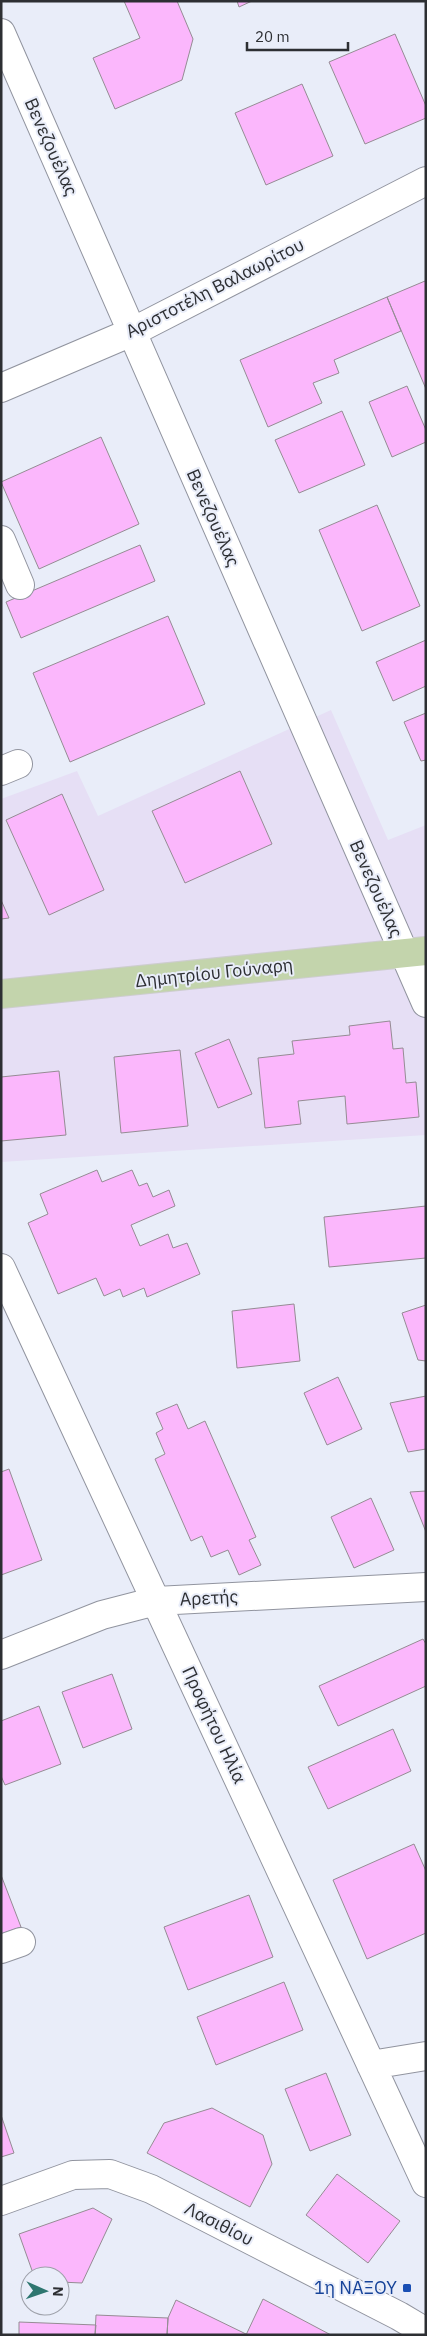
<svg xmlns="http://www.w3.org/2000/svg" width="427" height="2336" font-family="'IBM Plex Sans',sans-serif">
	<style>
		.commercial { fill: #e6dff5 }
		.building { fill: #fbb7fc; stroke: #958c94 }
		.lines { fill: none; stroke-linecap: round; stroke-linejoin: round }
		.minor-casing { stroke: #91949f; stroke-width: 30 }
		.major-casing { stroke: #cdcdce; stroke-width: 30 }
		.minor { stroke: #fff; stroke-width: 28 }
		.major { stroke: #c3d4ac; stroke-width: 28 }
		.transit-dot { fill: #1a4fb4; stroke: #e9edf9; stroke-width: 2 }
		.labels { text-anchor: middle; stroke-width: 4; stroke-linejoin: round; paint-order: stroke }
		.street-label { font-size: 18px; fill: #2d2f33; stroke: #e9edf9 }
		.transit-label { font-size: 18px; fill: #164399; stroke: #e9edf9; text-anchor: end }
	</style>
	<rect width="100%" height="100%" fill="#e9edf9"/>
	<path class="commercial" d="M331,710L388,840L426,825V1135L1,1162V799L77,771L98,816Z"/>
	<path class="building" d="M124,1H177L193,39L182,80L115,109L93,58L140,38Z
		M237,1H252L239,7Z
		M395,34L426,106V118L365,144L329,62Z
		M302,84L333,156L266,185L235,113Z
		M425,281L426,283V389L387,297Z
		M387,297L401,331L334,360L339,373L313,383L322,403L268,427L240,360Z
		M407,386L426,430V442L392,457L369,402Z
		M342,411L365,465L299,493L275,440Z
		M101,437L139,524L39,569L1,482Z
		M377,505L420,606L362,631L319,530Z
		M140,545L155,581L21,638L6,602Z
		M168,616L205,704L70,762L33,673Z
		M426,640V686L393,701L376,662Z
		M426,713V760L421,761L404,722Z
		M240,771L272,844L185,883L152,811Z
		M62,794L104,890L49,915L6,820Z
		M1,900L9,918L1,919Z
		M390,1021L393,1049L403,1048L406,1083L416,1082L419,1117L347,1124L345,1096L298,1101L301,1124L265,1128L258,1058L294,1054L292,1041L350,1035L349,1026Z
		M229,1039L252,1094L218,1108L195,1053Z
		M180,1050L188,1126L121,1133L114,1057Z
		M59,1071L66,1135L1,1141V1077Z
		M97,1170L102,1182L132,1170L139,1186L147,1183L153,1197L169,1190L175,1206L131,1225L140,1246L168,1234L173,1248L187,1243L200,1274L147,1297L144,1288L123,1297L120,1289L104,1296L96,1278L58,1294L28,1223L48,1214L40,1194Z
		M426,1206V1258L329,1267L324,1217Z
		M294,1304L300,1361L237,1368L232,1311Z
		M426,1305V1361L418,1360L402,1313Z
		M338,1377L362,1429L327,1445L304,1393Z
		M426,1396V1449L408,1452L390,1403Z
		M177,1404L188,1429L205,1421L256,1537L249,1540L261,1565L239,1575L228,1550L211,1557L202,1536L191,1541L155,1459L165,1454L156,1433L163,1429L156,1413Z
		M9,1469L42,1560L1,1575V1472Z
		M426,1491V1532L410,1492Z
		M371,1498L394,1550L354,1568L331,1517Z
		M423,1639L426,1644V1686L338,1726L319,1686Z
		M112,1674L132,1729L83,1748L62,1692Z
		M39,1706L61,1764L5,1785L1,1776V1721Z
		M393,1729L411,1771L328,1809L308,1767Z
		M414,1844L426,1871V1933L367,1959L333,1880Z
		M1,1875L21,1927L1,1934Z
		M249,1895L273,1957L188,1990L164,1927Z
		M284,1982L303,2030L216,2065L197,2017Z
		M326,2073L351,2135L310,2151L285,2089Z
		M212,2108L263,2135L272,2164L250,2207L147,2153L164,2123Z
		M1,2115L14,2153L1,2157Z
		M337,2174L400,2221L368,2263L306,2215Z
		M93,2208L112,2219L82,2283L60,2282V2276H34L19,2234Z
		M263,2299L331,2335H246Z
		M176,2300L246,2334V2335H167L168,2318Z
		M96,2315L168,2318L167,2335H95Z
		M19,2322L96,2325L95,2335H19Z"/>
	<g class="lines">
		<defs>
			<path id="minor" d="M1,33L426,1003
				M1,388L132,332L426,181
				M1,540L20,585
				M1,771L18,764
				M1,1268L426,2183
				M1,1655L102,1615L156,1601L426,1587
				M1,1949L21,1942
				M371,2065L426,2056
				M1,2201L73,2175L110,2174L151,2189L399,2316L426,2332"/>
			<path id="major" d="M1,994L426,951"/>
		</defs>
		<use href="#minor" class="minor-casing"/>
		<use href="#major" class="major-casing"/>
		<use href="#minor" class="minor"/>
		<use href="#major" class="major"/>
	</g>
	<rect class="transit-dot" x="402" y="2283" width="10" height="10" rx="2.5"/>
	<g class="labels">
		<g class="street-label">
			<text transform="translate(51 147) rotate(66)" y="6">Βενεζουέλας</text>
			<text transform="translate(215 288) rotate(-27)" y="6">Αριστοτέλη Βαλαωρίτου</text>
			<text transform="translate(213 518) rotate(66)" y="6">Βενεζουέλας</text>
			<text transform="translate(376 889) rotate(66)" y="6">Βενεζουέλας</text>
			<text transform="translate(214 973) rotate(-6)" y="6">Δημητρίου Γούναρη</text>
			<text transform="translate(209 1598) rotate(-3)" y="6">Αρετής</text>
			<text transform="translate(214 1725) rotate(65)" y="6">Προφήτου Ηλία</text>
			<text transform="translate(219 2224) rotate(27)" y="6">Λασιθίου</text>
		</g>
		<g class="transit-label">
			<text x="397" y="2294">1η ΝΑΞΟΥ</text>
		</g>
	</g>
	<rect width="427" height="2336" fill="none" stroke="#2d2f33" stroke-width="5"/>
	<g transform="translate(45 2291) rotate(92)"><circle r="24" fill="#e9edf9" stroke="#9ea1aa"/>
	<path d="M0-4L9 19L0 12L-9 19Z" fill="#2e7670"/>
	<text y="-8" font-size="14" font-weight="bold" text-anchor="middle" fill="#2d2f33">N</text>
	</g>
	<path d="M247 42v8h101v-8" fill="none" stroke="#2d2f33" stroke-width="2.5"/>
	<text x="255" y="42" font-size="15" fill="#2d2f33" stroke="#e9edf9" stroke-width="4" paint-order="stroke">20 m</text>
</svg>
